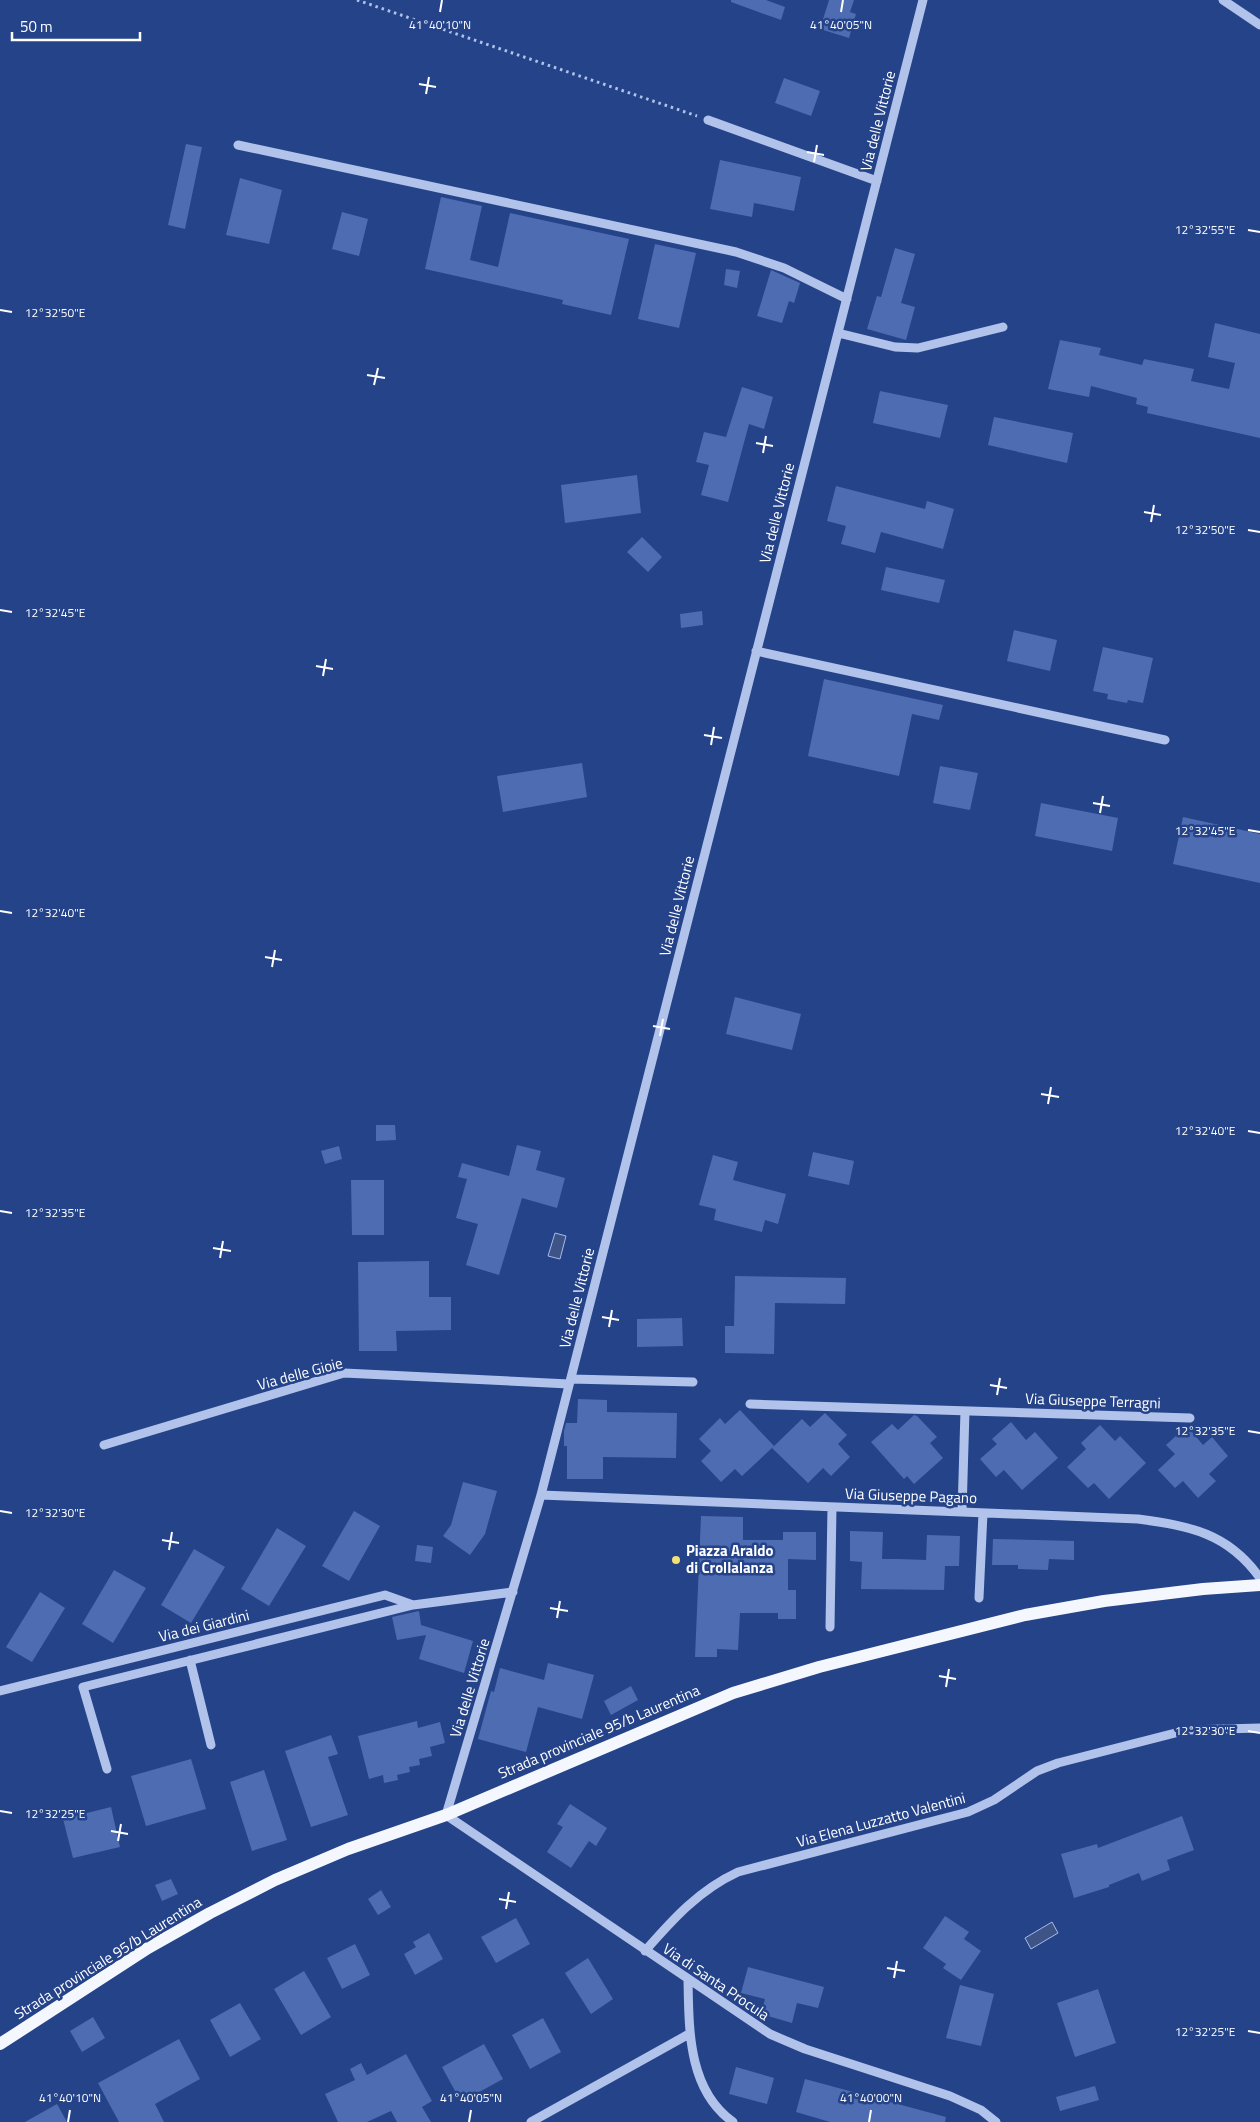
<svg xmlns="http://www.w3.org/2000/svg" width="1260" height="2122" font-family="'Titillium Web',sans-serif">
	<style>
		.water { fill: #3e5487; stroke: #a6bcea }
		.building { fill: #4d6cb1 }
		.lines { fill: none; stroke-linecap: round; stroke-linejoin: round }
		.path { stroke: #b1c3ea; stroke-width: 3; stroke-dasharray: 2.5 4; stroke-linecap: butt }
		.minor { stroke: #b1c3ea; stroke-width: 9 }
		.major { stroke: #f5f7fe; stroke-width: 12 }
		.ticks { fill: none; stroke: #fff; stroke-width: 2 }
		.poi-dot { fill: #f4e075; stroke: #254389; stroke-width: 2 }
		.labels { text-anchor: middle; stroke-width: 5; stroke-linejoin: round; paint-order: stroke }
		.street-label { font-size: 15px; fill: #fff; stroke: #254389 }
		.poi-label { font-size: 15px; font-weight: bold; fill: #fff; stroke: #254389; text-anchor: start }
		.ticks-label { font-size: 12px; text-anchor: middle; fill: #fff; stroke: #254389; stroke-width: 5; stroke-linejoin: round; paint-order: stroke }
	</style>
	<rect width="100%" height="100%" fill="#254389"/>
	<path class="water" d="M555,1233L566,1236L560,1259L548,1256Z
		M1052,1922L1058,1933L1031,1949L1025,1938Z"/>
	<path class="building" d="M731,0H766L785,7L781,20L731,2Z
		M829,0H854L850,12L856,14L849,38L820,29Z
		M784,78L820,91L811,116L775,103Z
		M186,144L202,147L185,229L168,225Z
		M720,160L801,177L794,211L754,203L752,217L710,209Z
		M240,178L282,190L269,244L226,235Z
		M441,197L482,206L470,260L498,267L510,213L629,239L611,315L562,304L563,300L425,269Z
		M342,212L368,219L359,256L332,249Z
		M655,244L696,253L679,328L638,319Z
		M895,248L915,254L901,303L915,307L906,340L867,329L877,296L881,297Z
		M726,269L740,271L737,288L724,285Z
		M771,270L800,283L794,303L789,301L782,323L757,316Z
		M1215,323L1260,334V438L1147,413L1148,407L1136,404L1137,398L1091,386L1089,397L1048,389L1060,340L1101,348L1099,355L1142,365L1144,359L1194,369L1191,381L1229,389L1235,363L1208,357Z
		M742,387L773,397L764,429L749,424L728,502L701,495L709,465L696,462L704,432L726,437Z
		M880,391L948,405L940,438L873,423Z
		M994,417L1073,433L1067,463L988,445Z
		M637,475L641,513L565,523L561,485Z
		M836,486L925,509L927,501L954,509L943,549L881,532L875,553L841,544L846,526L827,521Z
		M642,537L662,557L648,572L627,552Z
		M886,567L945,580L939,603L881,590Z
		M702,611L703,625L681,628L680,614Z
		M1014,630L1057,640L1050,671L1007,661Z
		M1103,647L1153,658L1143,703L1128,700L1127,703L1107,699L1108,694L1093,691Z
		M824,679L943,705L939,720L912,714L899,776L808,756Z
		M582,763L587,797L503,812L497,776Z
		M940,766L978,773L970,810L933,803Z
		M1041,803L1118,818L1112,851L1035,836Z
		M1183,817L1260,834V883L1173,864Z
		M735,997L801,1014L792,1050L726,1034Z
		M376,1125H395L396,1140L376,1141Z
		M517,1145L541,1151L536,1170L565,1178L557,1208L522,1198L499,1275L466,1265L478,1224L456,1218L467,1179L458,1177L462,1163L509,1176Z
		M339,1146L342,1159L325,1164L321,1151Z
		M813,1152L854,1161L849,1185L808,1176Z
		M713,1155L738,1162L733,1180L786,1194L778,1224L765,1220L762,1232L714,1220L716,1209L699,1205Z
		M351,1180H384V1235H352Z
		M429,1261V1297H451V1330L396,1331L397,1351H359L358,1262Z
		M735,1276L846,1278L845,1304L775,1303L774,1354L725,1353V1326H734Z
		M682,1318L683,1346L637,1347V1319Z
		M578,1399L607,1400V1412L677,1413L676,1458L603,1457V1479H567V1446H564V1431L566,1423H577Z
		M740,1410L774,1446L742,1476L735,1469L721,1482L701,1461L711,1451L699,1439L720,1418L725,1424Z
		M825,1413L847,1435L838,1444L850,1457L831,1476L823,1468L808,1483L772,1448L802,1419L810,1427Z
		M914,1415L917,1416L937,1437L930,1443L943,1458L914,1484L907,1476L904,1479L871,1442L892,1424L898,1430Z
		M1011,1422L1026,1440L1035,1432L1058,1458L1022,1490L1004,1470L996,1477L980,1459L997,1444L992,1439Z
		M1100,1425L1115,1441L1120,1436L1146,1463L1109,1499L1094,1483L1088,1488L1067,1467L1086,1449L1081,1443Z
		M1187,1426L1203,1445L1212,1437L1228,1456L1209,1474L1216,1481L1198,1498L1183,1481L1175,1488L1158,1470L1175,1454L1166,1445Z
		M463,1482L497,1491L485,1534L470,1555L443,1536L451,1525Z
		M354,1511L380,1526L349,1581L322,1566Z
		M701,1516L743,1517V1540H783V1532H816V1560L788,1559V1590H796V1619H778V1613H740L738,1650L717,1649V1657H695Z
		M277,1528L306,1546L269,1606L241,1589Z
		M850,1531L883,1532L882,1559H898L926,1560L927,1535L960,1536L959,1566H945L944,1590L861,1589L862,1562L850,1561Z
		M993,1539L1074,1541V1560L1049,1559L1048,1570L1018,1569V1565H992Z
		M417,1545L433,1547L431,1563L415,1561Z
		M194,1549L225,1567L191,1623L161,1605Z
		M114,1570L146,1588L113,1643L82,1624Z
		M40,1592L65,1608L32,1662L6,1647Z
		M419,1611L421,1625L473,1641L464,1673L419,1659L426,1635L397,1640L392,1617Z
		M548,1663L594,1675L582,1719L538,1707L526,1752L478,1739L491,1691L494,1692L500,1668L544,1680Z
		M631,1686L638,1700L611,1715L604,1701Z
		M417,1721L418,1728L440,1722L445,1743L430,1747L432,1756L419,1759L420,1765L409,1767L410,1772L397,1775L398,1780L384,1783L383,1775L369,1779L358,1736Z
		M331,1735L338,1754L328,1757L348,1815L311,1827L285,1751Z
		M191,1759L206,1809L146,1826L131,1776Z
		M264,1770L287,1840L252,1851L230,1782Z
		M570,1804L607,1828L596,1846L589,1841L571,1868L547,1852L563,1827L557,1824Z
		M111,1807L120,1847L73,1858L63,1819Z
		M1182,1816L1194,1850L1167,1860L1170,1870L1142,1881L1139,1873L1109,1885V1887L1074,1898L1061,1854L1097,1844L1098,1848Z
		M171,1879L178,1894L162,1901L155,1885Z
		M381,1890L391,1907L378,1915L368,1899Z
		M945,1916L969,1932L964,1939L981,1951L961,1980L943,1968L946,1964L923,1948Z
		M516,1918L530,1944L496,1963L481,1937Z
		M429,1933L443,1959L415,1975L404,1954L416,1947L413,1942Z
		M355,1944L370,1975L342,1989L327,1958Z
		M588,1958L613,1999L591,2014L565,1973Z
		M748,1967L824,1987L818,2008L797,2003L792,2023L761,2014L765,1999L741,1993Z
		M304,1971L331,2017L301,2035L274,1989Z
		M960,1985L994,1994L981,2046L946,2038Z
		M1098,1989L1116,2043L1075,2057L1057,2003Z
		M240,2003L261,2039L230,2057L210,2020Z
		M93,2017L105,2038L82,2052L70,2031Z
		M543,2018L561,2052L530,2069L512,2035Z
		M179,2039L200,2079L155,2104L164,2122H119L98,2083Z
		M484,2044L503,2079L461,2102L442,2067Z
		M406,2054L432,2101L422,2107L431,2122H397L391,2111L367,2122H338L325,2094L355,2080L350,2069L361,2063L367,2075Z
		M736,2067L774,2078L767,2104L729,2094Z
		M805,2079L946,2117L945,2122H830L796,2112Z
		M1095,2086L1099,2100L1060,2111L1056,2097Z
		M57,2104L67,2122H25Z"/>
	<g class="lines">
		<path class="path" d="M357,0L697,116"/>
		<path class="minor" d="M923,0L541,1495L446,1815L770,2034L805,2049L950,2096L981,2110L996,2122
			M1223,0L1260,25
			M708,120L877,181
			M238,145L736,252L784,268L847,299
			M838,333L895,347L918,348L1003,327
			M756,651L1165,740
			M571,1379L693,1382
			M750,1404L1190,1418
			M104,1445L344,1373L569,1384
			M541,1495L1138,1519C1190,1526 1228,1533 1260,1578
			M962,1512L965,1411
			M979,1598L983,1513
			M830,1627L832,1507
			M190,1660L211,1745
			M0,1691L385,1595L413,1605
			M107,1769L83,1687L413,1605L513,1592
			M645,1951C673,1919 699,1890 738,1872L968,1812L994,1800L1037,1771L1058,1763L1187,1730L1260,1728
			M688,1980C689,2030 688,2090 733,2122
			M531,2122L689,2034"/>
		<path class="major" d="M0,2044L148,1948L210,1913L275,1880L348,1849L446,1815L733,1693L819,1667L1025,1615L1104,1601L1203,1589L1260,1585"/>
	</g>
	<path class="ticks" d="M440,12L442,0M841,12L843,0M419,84L436,87M426,94L429,77M807,152L824,155M814,162L817,145M1248,230L1260,232M0,310L12,312M367,375L385,378M374,385L378,368M756,443L773,446M763,453L766,436M1144,512L1161,515M1151,522L1154,505M1248,530L1260,532M0,610L12,612M316,666L333,669M323,676L326,659M704,735L722,738M711,745L714,727M1093,803L1110,806M1100,813L1103,796M1248,830L1260,832M0,911L12,913M265,957L282,960M272,967L275,950M653,1026L670,1029M660,1036L663,1019M1041,1094L1059,1097M1048,1104L1051,1087M1248,1131L1260,1133M0,1211L12,1213M213,1248L231,1251M220,1258L223,1241M602,1317L619,1320M609,1327L612,1310M990,1385L1007,1388M997,1395L1000,1378M1248,1431L1260,1433M0,1511L12,1513M162,1540L179,1543M169,1550L172,1532M550,1608L568,1611M557,1618L560,1601M939,1676L956,1679M946,1687L949,1669M1248,1731L1260,1733M0,1811L12,1813M111,1831L128,1834M118,1841L121,1824M499,1899L516,1902M506,1909L509,1892M887,1968L905,1971M894,1978L897,1961M1248,2031L1260,2033M68,2122L70,2110M469,2122L471,2110M869,2122L871,2110"/>
	<circle class="poi-dot" cx="676" cy="1560" r="5"/>
	<g class="labels">
		<g class="street-label">
			<text transform="translate(878 121) rotate(-76)" y="5">Via delle Vittorie</text>
			<text transform="translate(777 513) rotate(-76)" y="5">Via delle Vittorie</text>
			<text transform="translate(677 906) rotate(-76)" y="5">Via delle Vittorie</text>
			<text transform="translate(577 1298) rotate(-76)" y="5">Via delle Vittorie</text>
			<text transform="translate(300 1374) rotate(-15)" y="5">Via delle Gioie</text>
			<text transform="translate(1093 1401) rotate(2)" y="5">Via Giuseppe Terragni</text>
			<text transform="translate(911 1496) rotate(2)" y="5">Via Giuseppe Pagano</text>
			<text transform="translate(204 1626) rotate(-14)" y="5">Via dei Giardini</text>
			<text transform="translate(470 1688) rotate(-73)" y="5">Via delle Vittorie</text>
			<text transform="translate(599 1732) rotate(-23)" y="5">Strada provinciale 95/b Laurentina</text>
			<text transform="translate(881 1820) rotate(-15)" y="5">Via Elena Luzzatto Valentini</text>
			<text transform="translate(108 1958) rotate(-32)" y="5">Strada provinciale 95/b Laurentina</text>
			<text transform="translate(716 1982) rotate(34)" y="5">Via di Santa Procula</text>
		</g>
		<g class="poi-label">
			<text x="686" y="1556">Piazza Araldo<tspan x="686" dy="17">di Crollalanza</tspan></text>
		</g>
	</g>
	<g class="ticks-label">
		<text x="440" y="29">41°40'10"N</text>
		<text x="841" y="29">41°40'05"N</text>
		<text x="1205" y="234">12°32'55"E</text>
		<text x="55" y="317">12°32'50"E</text>
		<text x="1205" y="534">12°32'50"E</text>
		<text x="55" y="617">12°32'45"E</text>
		<text x="1205" y="835">12°32'45"E</text>
		<text x="55" y="917">12°32'40"E</text>
		<text x="1205" y="1135">12°32'40"E</text>
		<text x="55" y="1217">12°32'35"E</text>
		<text x="1205" y="1435">12°32'35"E</text>
		<text x="55" y="1517">12°32'30"E</text>
		<text x="1205" y="1735">12°32'30"E</text>
		<text x="55" y="1818">12°32'25"E</text>
		<text x="1205" y="2036">12°32'25"E</text>
		<text x="70" y="2102">41°40'10"N</text>
		<text x="471" y="2102">41°40'05"N</text>
		<text x="871" y="2102">41°40'00"N</text>
	</g>
	<path d="M12 32v8h128v-8" fill="none" stroke="#ffffff" stroke-width="2.5"/>
	<text x="20" y="32" font-size="15" fill="#ffffff" stroke="#254389" stroke-width="4" paint-order="stroke">50 m</text>
</svg>
